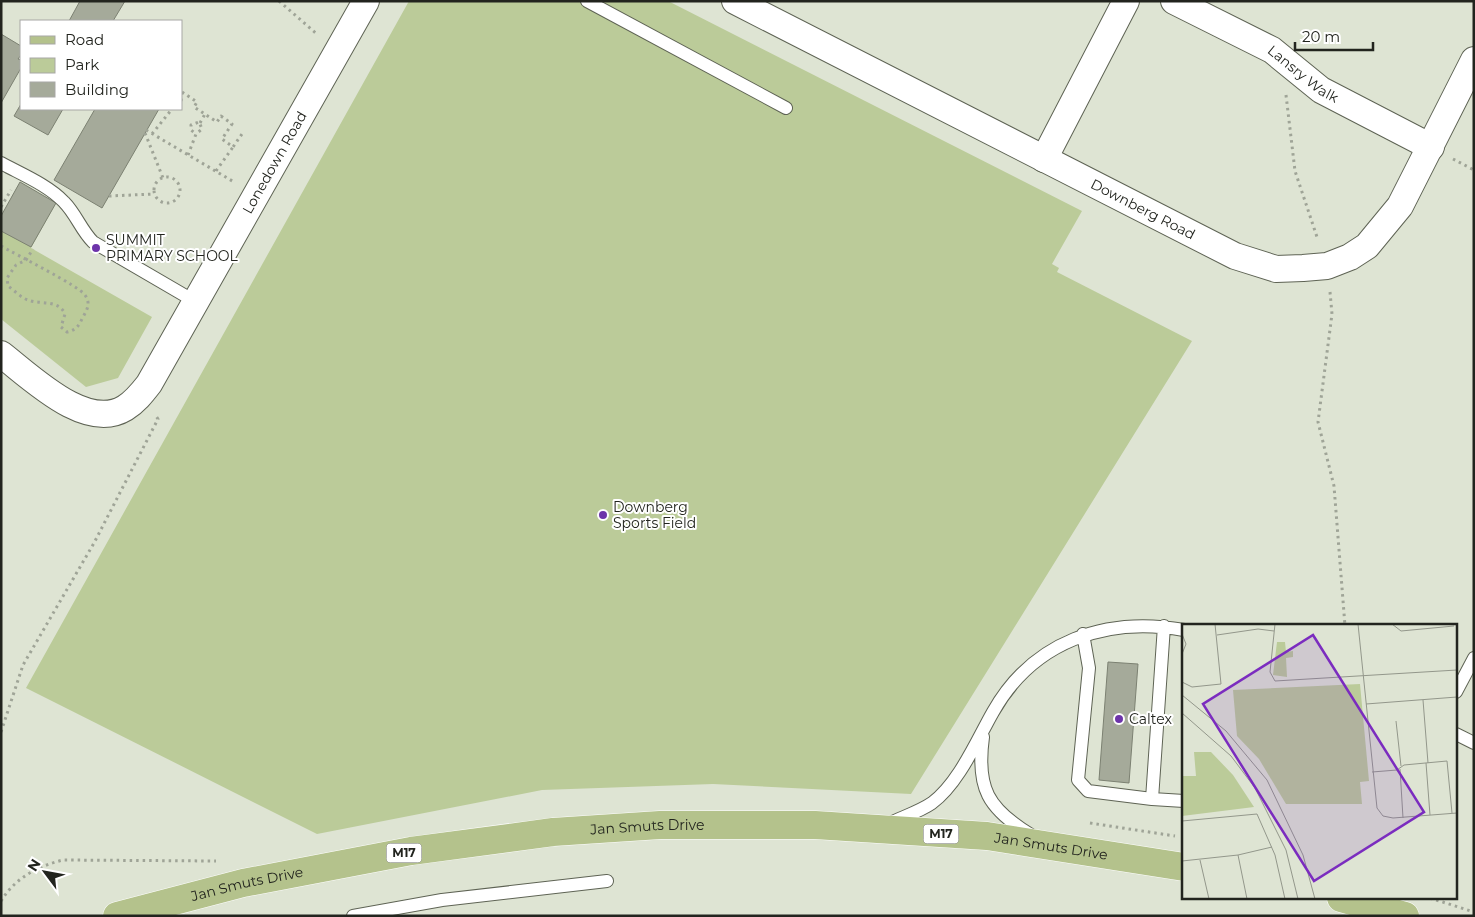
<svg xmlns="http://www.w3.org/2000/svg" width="1475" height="917" font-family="Montserrat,sans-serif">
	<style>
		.green { fill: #bbcb99 }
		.building { fill: #a5aa9a; stroke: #7c8172 }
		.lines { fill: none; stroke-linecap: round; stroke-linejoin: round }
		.lane-casing { stroke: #5e6354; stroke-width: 14 }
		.street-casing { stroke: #5e6354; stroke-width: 28 }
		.primary-casing { stroke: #fff; stroke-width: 29 }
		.path { stroke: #9fa497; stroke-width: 3; stroke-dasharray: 2.5 4; stroke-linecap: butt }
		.lane { stroke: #fff; stroke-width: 12 }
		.street { stroke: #fff; stroke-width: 26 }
		.primary { stroke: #b4c28c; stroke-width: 28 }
		.poi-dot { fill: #6d34aa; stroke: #fff; stroke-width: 2 }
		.labels { text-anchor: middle; stroke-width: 4; stroke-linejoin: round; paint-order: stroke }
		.shield { fill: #fff; stroke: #646662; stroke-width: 1 }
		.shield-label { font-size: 12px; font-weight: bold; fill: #22241e }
		.street-label { font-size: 14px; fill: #22241e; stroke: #fff }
		.poi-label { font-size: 14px; fill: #22241e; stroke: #fff; text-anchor: start }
		.inset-road { fill: none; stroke: #93978b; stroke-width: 1 }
		.view { fill: #7b2cbf; fill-opacity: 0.15; stroke: #7b2cbf; stroke-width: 2.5 }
		.inset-edge { fill: none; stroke: #22241e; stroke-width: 2.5 }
	</style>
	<rect width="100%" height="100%" fill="#dee4d3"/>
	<path class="green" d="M409,1H668L1082,211L1052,264L1059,268L1057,272L1192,341L911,794L713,784L542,790L317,834L26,688Z
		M20,182L56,203L31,248L152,317L118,378L86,387L1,319V216Z"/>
	<path class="building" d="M80,1H125L113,21H69Z
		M1,34L21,46V55L18,59L21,60V68L1,103Z
		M21,104V109H63L48,135L14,116Z
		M95,109H159L102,208L54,180Z
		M20,182L56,203L31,247L1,231V216Z
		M1108,662L1138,664L1129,783L1099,780Z"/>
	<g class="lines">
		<defs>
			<path id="lane" d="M587,1L786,108
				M1,163C21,174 48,185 64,202C76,214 81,230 93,242L196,302
				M1083,634L1089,668L1078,780L1088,791L1152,799L1164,626
				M1456,692L1474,658
				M1456,734L1474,743
				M983,737C976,788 988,809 1031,835
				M1152,799L1184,801
				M888,824C902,817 919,812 932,803C959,783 977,740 993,712C1033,641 1106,616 1184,630
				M353,916L442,900L607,881"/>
			<g id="street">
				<path id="s1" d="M735,1L1235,256L1276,269L1303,268L1327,266L1350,257L1367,246L1400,206L1474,60"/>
				<path id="s2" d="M1174,1L1272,50L1321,90L1431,147"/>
				<path d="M1044,159L1126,1"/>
				<path id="s3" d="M1,354C31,377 86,432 125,408C135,402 142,393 149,384L366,1"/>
			</g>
			<g id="primary">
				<path d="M1341,898L1405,916"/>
				<path id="s4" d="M117,916L243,883L411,851L553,832L660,825H815L987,836L1184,867"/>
			</g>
		</defs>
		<use href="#lane" class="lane-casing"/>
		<use href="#street" class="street-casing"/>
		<use href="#primary" class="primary-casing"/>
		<path class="path" d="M279,1L318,35
			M182,92L197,102L194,107L217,122L221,116L232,124L222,139L233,147L244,131
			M1286,95L1295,171L1318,240
			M181,101L182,93
			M200,123L205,114
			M146,130L234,182
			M145,133L163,178
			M152,134L172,109
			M188,155L196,134L202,129L199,122L191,125V130L196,134
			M1453,159L1474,170
			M216,171L233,147
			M154 190a13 13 0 1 1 26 0a13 13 0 1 1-26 0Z
			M109,196L154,194
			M1,207L11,190
			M1,246C15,254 79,286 85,295C91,303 87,310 83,317C79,325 77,330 67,332L61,327L65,314C58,299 41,305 28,300C21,298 14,290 8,286L7,278L16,265L26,260L33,249
			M1330,292L1332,314L1318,422L1334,486L1345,626
			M1,732L23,665L94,543L158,419L156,416
			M1090,823L1175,836
			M1430,898L1474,912
			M1,901C15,878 38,866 63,860L216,861"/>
		<use href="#lane" class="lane"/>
		<use href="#street" class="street"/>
		<use href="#primary" class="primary"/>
	</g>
	<g class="poi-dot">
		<circle cx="96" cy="248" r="5"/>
		<circle cx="603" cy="515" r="5"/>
		<circle cx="1119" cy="719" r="5"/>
	</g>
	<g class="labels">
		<g class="shield">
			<rect x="923.5" y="824.5" width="35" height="19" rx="4"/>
			<rect x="386.5" y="843.5" width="35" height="19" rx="4"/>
		</g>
		<g class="shield-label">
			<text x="941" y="838">M17</text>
			<text x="404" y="857">M17</text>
		</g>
		<g class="street-label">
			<text dy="5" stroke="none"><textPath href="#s2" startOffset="149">Lansry Walk</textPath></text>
			<text dy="5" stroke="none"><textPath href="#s3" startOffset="432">Lonedown Road</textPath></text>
			<text dy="5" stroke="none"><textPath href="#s1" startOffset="458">Downberg Road</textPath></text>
			<text dy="5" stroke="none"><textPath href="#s4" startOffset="539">Jan Smuts Drive</textPath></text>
			<text dy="5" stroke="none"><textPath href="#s4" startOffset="944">Jan Smuts Drive</textPath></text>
			<text dy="5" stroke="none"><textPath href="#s4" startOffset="134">Jan Smuts Drive</textPath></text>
		</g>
		<g class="poi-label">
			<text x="106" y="245">SUMMIT<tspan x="106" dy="16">PRIMARY SCHOOL</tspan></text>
			<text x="613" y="512">Downberg<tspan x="613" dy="16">Sports Field</tspan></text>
			<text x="1129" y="724">Caltex</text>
		</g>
	</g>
	<g transform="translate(1182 624)">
		<rect width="275" height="275" fill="#dee4d3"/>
		<path d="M95,18H103L104,28L111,27V33L104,34L105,53L91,51ZM178,60L187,157L178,158L180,180H104L77,135L55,112L51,66ZM12,128H29L51,151L72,183L0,192V152H14Z" fill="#bbcb99"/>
		<path class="inset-road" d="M93,0L88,48L93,57L275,46M176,0L195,184L201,192L211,194L275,189M210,0L219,7L272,2M0,10L4,20L0,30M35,11L76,5L92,7M0,58L10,63L39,60L33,0M0,71L44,107L85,156L121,231L133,275M241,76L246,139M184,80L275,73M0,89L49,132L73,164L104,226L116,275M214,97L219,142M244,139L248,191M218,145L221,194M190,148L215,146L222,141L265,137L270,189M0,197L75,190L93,231L103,275M56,231L65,275M18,236L27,275M0,237L56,231L90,223"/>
		<path class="view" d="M131,11L242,188L132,257L21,80Z"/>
		<rect width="275" height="275" class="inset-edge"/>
	</g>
	<rect width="1475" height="917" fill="none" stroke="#22241e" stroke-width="5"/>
	<rect x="20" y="20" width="162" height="90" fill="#ffffff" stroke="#a7a7a5"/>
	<rect x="30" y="36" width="25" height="8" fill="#b4c28c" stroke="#a7a7a5"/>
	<text x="65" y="45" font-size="15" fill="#22241e">Road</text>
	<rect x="30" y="58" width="25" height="15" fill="#bbcb99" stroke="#a7a7a5"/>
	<text x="65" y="70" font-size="15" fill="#22241e">Park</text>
	<rect x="30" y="82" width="25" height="15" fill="#a5aa9a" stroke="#a7a7a5"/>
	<text x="65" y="95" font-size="15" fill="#22241e">Building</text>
	<g transform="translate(45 872) rotate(302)" stroke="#ffffff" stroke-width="4" paint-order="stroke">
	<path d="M0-4L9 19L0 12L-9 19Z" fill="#22241e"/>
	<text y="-8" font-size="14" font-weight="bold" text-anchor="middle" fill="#22241e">N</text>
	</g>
	<path d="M1295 42v8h78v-8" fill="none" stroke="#22241e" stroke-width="2.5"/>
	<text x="1302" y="42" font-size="15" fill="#22241e" stroke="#ffffff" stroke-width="4" paint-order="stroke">20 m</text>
</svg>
